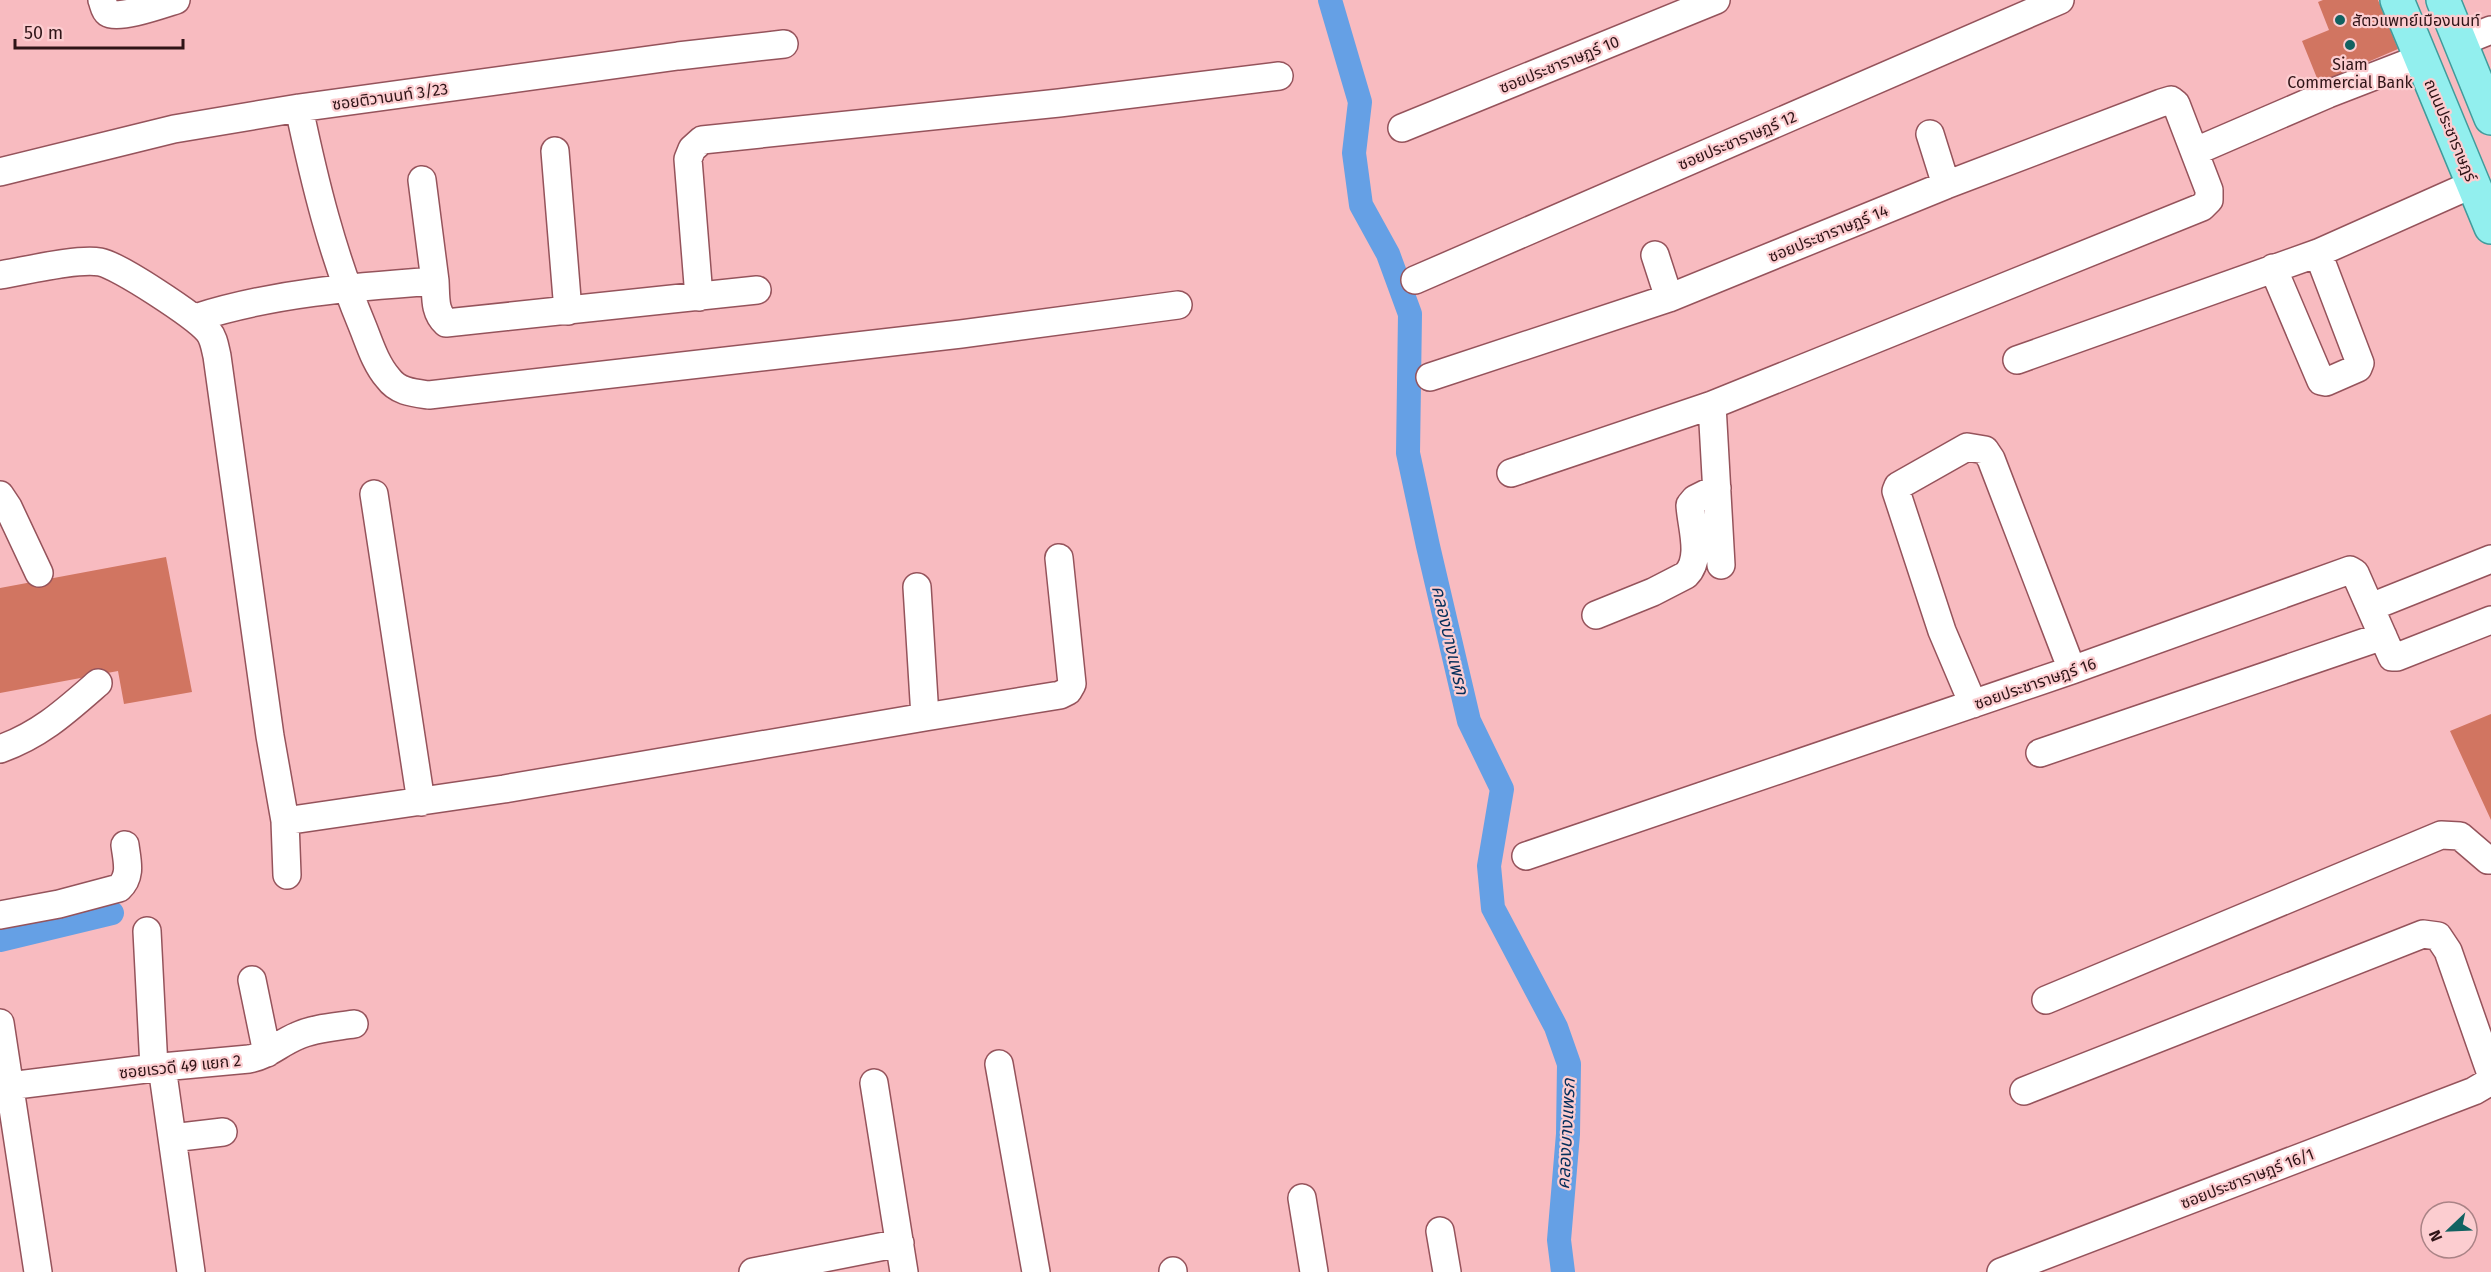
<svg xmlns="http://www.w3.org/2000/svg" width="2491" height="1272" font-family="'Fira Sans','Noto Sans Thai',sans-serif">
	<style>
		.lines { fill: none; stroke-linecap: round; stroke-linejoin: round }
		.canal { stroke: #65a0e5; stroke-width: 24 }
		.building { fill: #d17561 }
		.minor-casing { stroke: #95535b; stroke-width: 30 }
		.major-casing { stroke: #419b9b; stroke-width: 36 }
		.minor { stroke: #fff; stroke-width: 27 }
		.major { stroke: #92efee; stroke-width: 33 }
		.poi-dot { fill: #126261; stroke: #fccdd0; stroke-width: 2 }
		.labels { text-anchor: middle; stroke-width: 4.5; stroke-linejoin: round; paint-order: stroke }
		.poi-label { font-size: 16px; fill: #2f1417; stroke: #fccdd0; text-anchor: start }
		.street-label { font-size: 16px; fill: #2f1417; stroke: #fccdd0 }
		.water-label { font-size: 18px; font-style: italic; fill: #042e5a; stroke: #fccdd0 }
	</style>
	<rect width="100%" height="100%" fill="#f8bbc0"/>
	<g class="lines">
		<path class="canal" d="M1330,0L1360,102L1354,153L1361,205L1388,254L1410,314L1408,453L1428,546L1469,721L1502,789L1489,866L1493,908L1556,1027L1569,1064L1568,1134L1559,1240L1563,1272
			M0,940L112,913"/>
	</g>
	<path class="building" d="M2323,0H2378L2398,49L2319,83L2302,41L2329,30L2318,2Z
		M166,557L192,692L124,704L118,671L0,693V588Z
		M2491,714V820L2450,731Z"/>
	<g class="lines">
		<defs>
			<path id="minor" d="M102,0C104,5 104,10 108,13C118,20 163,4 176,0
				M2461,42L2491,30
				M299,108C315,184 332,253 362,325C369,342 375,363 388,378C398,392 414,393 429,395L961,334L1178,305
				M1402,128L1716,0
				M1930,134L1946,185
				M555,151L568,311
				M2196,151L2328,94L2421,58
				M0,172L174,129L299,108L678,56L784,44
				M1655,255L1669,298
				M2273,268L2321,381L2326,382L2358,368L2360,363L2318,253
				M0,275C25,271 77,258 100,262C118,265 195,316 208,331C214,338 215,348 217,356L270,736L285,821L287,875
				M1415,280L2060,0
				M435,281C436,297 434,312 446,323L757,290
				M699,297L688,159L692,149L702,140L1059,103L1279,76
				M195,318C273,293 353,287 435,281L422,180
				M2017,360L2318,253L2473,184
				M1430,377L1669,298L1946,185L2161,103L2171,100L2176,104L2209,190V200L2202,207L1712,405L1511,473
				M1712,405L1721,565
				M374,494L421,802
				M0,495L8,507L39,573
				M2371,607L2491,559
				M1596,615L1653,592L1686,575C1703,558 1691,526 1690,505L1695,499L1717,488
				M1973,704L1942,631L1896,491L1898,486L1967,447L1985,450L1991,459L2072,670
				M925,717L1060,695L1068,691L1072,684L1059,558
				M0,749C40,735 66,711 98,683
				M2040,753L2383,636
				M285,821L504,789L925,717L917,587
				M1526,856L2072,670L2350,570L2355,573L2392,657H2397L2491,620
				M0,915L59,904L119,888C132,876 127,861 125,845
				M147,931L154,1068
				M252,980L267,1053
				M2046,1000L2441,835L2460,836L2488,860H2491
				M0,1023L38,1272
				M999,1064L1036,1272
				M162,1067L191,1272
				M874,1083L904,1272
				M0,1087L162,1067L249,1059C267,1056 280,1043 297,1036C314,1028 335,1027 354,1024
				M2024,1091L2423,934L2438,936L2448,951L2491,1074
				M172,1138L223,1132
				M1302,1198L1314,1272
				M1440,1231L1447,1272
				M1173,1271V1272
				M753,1272L900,1243
				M2001,1272L2474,1091L2491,1081"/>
			<path id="major" d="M2397,0L2491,227
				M2443,0L2491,118"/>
		</defs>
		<use href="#minor" class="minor-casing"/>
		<use href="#major" class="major-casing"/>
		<use href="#minor" class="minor"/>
		<use href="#major" class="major"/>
	</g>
	<g class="poi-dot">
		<circle cx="2340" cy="20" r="6"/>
		<circle cx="2350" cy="45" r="6"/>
	</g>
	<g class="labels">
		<g class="poi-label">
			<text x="2352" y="26">สัตวแพทย์เมืองนนท์</text>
			<text x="2350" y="70" text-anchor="middle">Siam<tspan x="2350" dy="18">Commercial Bank</tspan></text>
		</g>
		<g class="street-label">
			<text transform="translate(1559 64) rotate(-22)" y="6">ซอยประชาราษฏร์ 10</text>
			<text transform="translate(390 96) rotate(-8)" y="6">ซอยติวานนท์ 3/23</text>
			<text transform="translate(2451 130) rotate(67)" y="6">ถนนประชาราษฎร์</text>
			<text transform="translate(1737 140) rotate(-23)" y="6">ซอยประชาราษฏร์ 12</text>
			<text transform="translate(1828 233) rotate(-22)" y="6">ซอยประชาราษฏร์ 14</text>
			<text transform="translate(2035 683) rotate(-19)" y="6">ซอยประชาราษฎร์ 16</text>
			<text transform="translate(180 1066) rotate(-6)" y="6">ซอยเรวดี 49 แยก 2</text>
			<text transform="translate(2247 1178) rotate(-21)" y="6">ซอยประชาราษฎร์ 16/1</text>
		</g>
		<g class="water-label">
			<text transform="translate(1450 640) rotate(77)" y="6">คลองบางแพรก</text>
			<text transform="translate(1566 1134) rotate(-87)" y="6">คลองบางแพรก</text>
		</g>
	</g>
	<g transform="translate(2449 1230) rotate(247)"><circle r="28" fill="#fccdd0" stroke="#aa8386" stroke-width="1.5"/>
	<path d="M0-4.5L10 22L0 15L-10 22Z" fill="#126261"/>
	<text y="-9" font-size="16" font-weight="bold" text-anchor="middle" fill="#2f1417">N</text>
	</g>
	<path d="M15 39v9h168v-9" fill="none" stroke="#2f1417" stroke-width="3"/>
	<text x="24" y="39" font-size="18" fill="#2f1417" stroke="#fccdd0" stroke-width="4.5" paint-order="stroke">50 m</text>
</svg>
